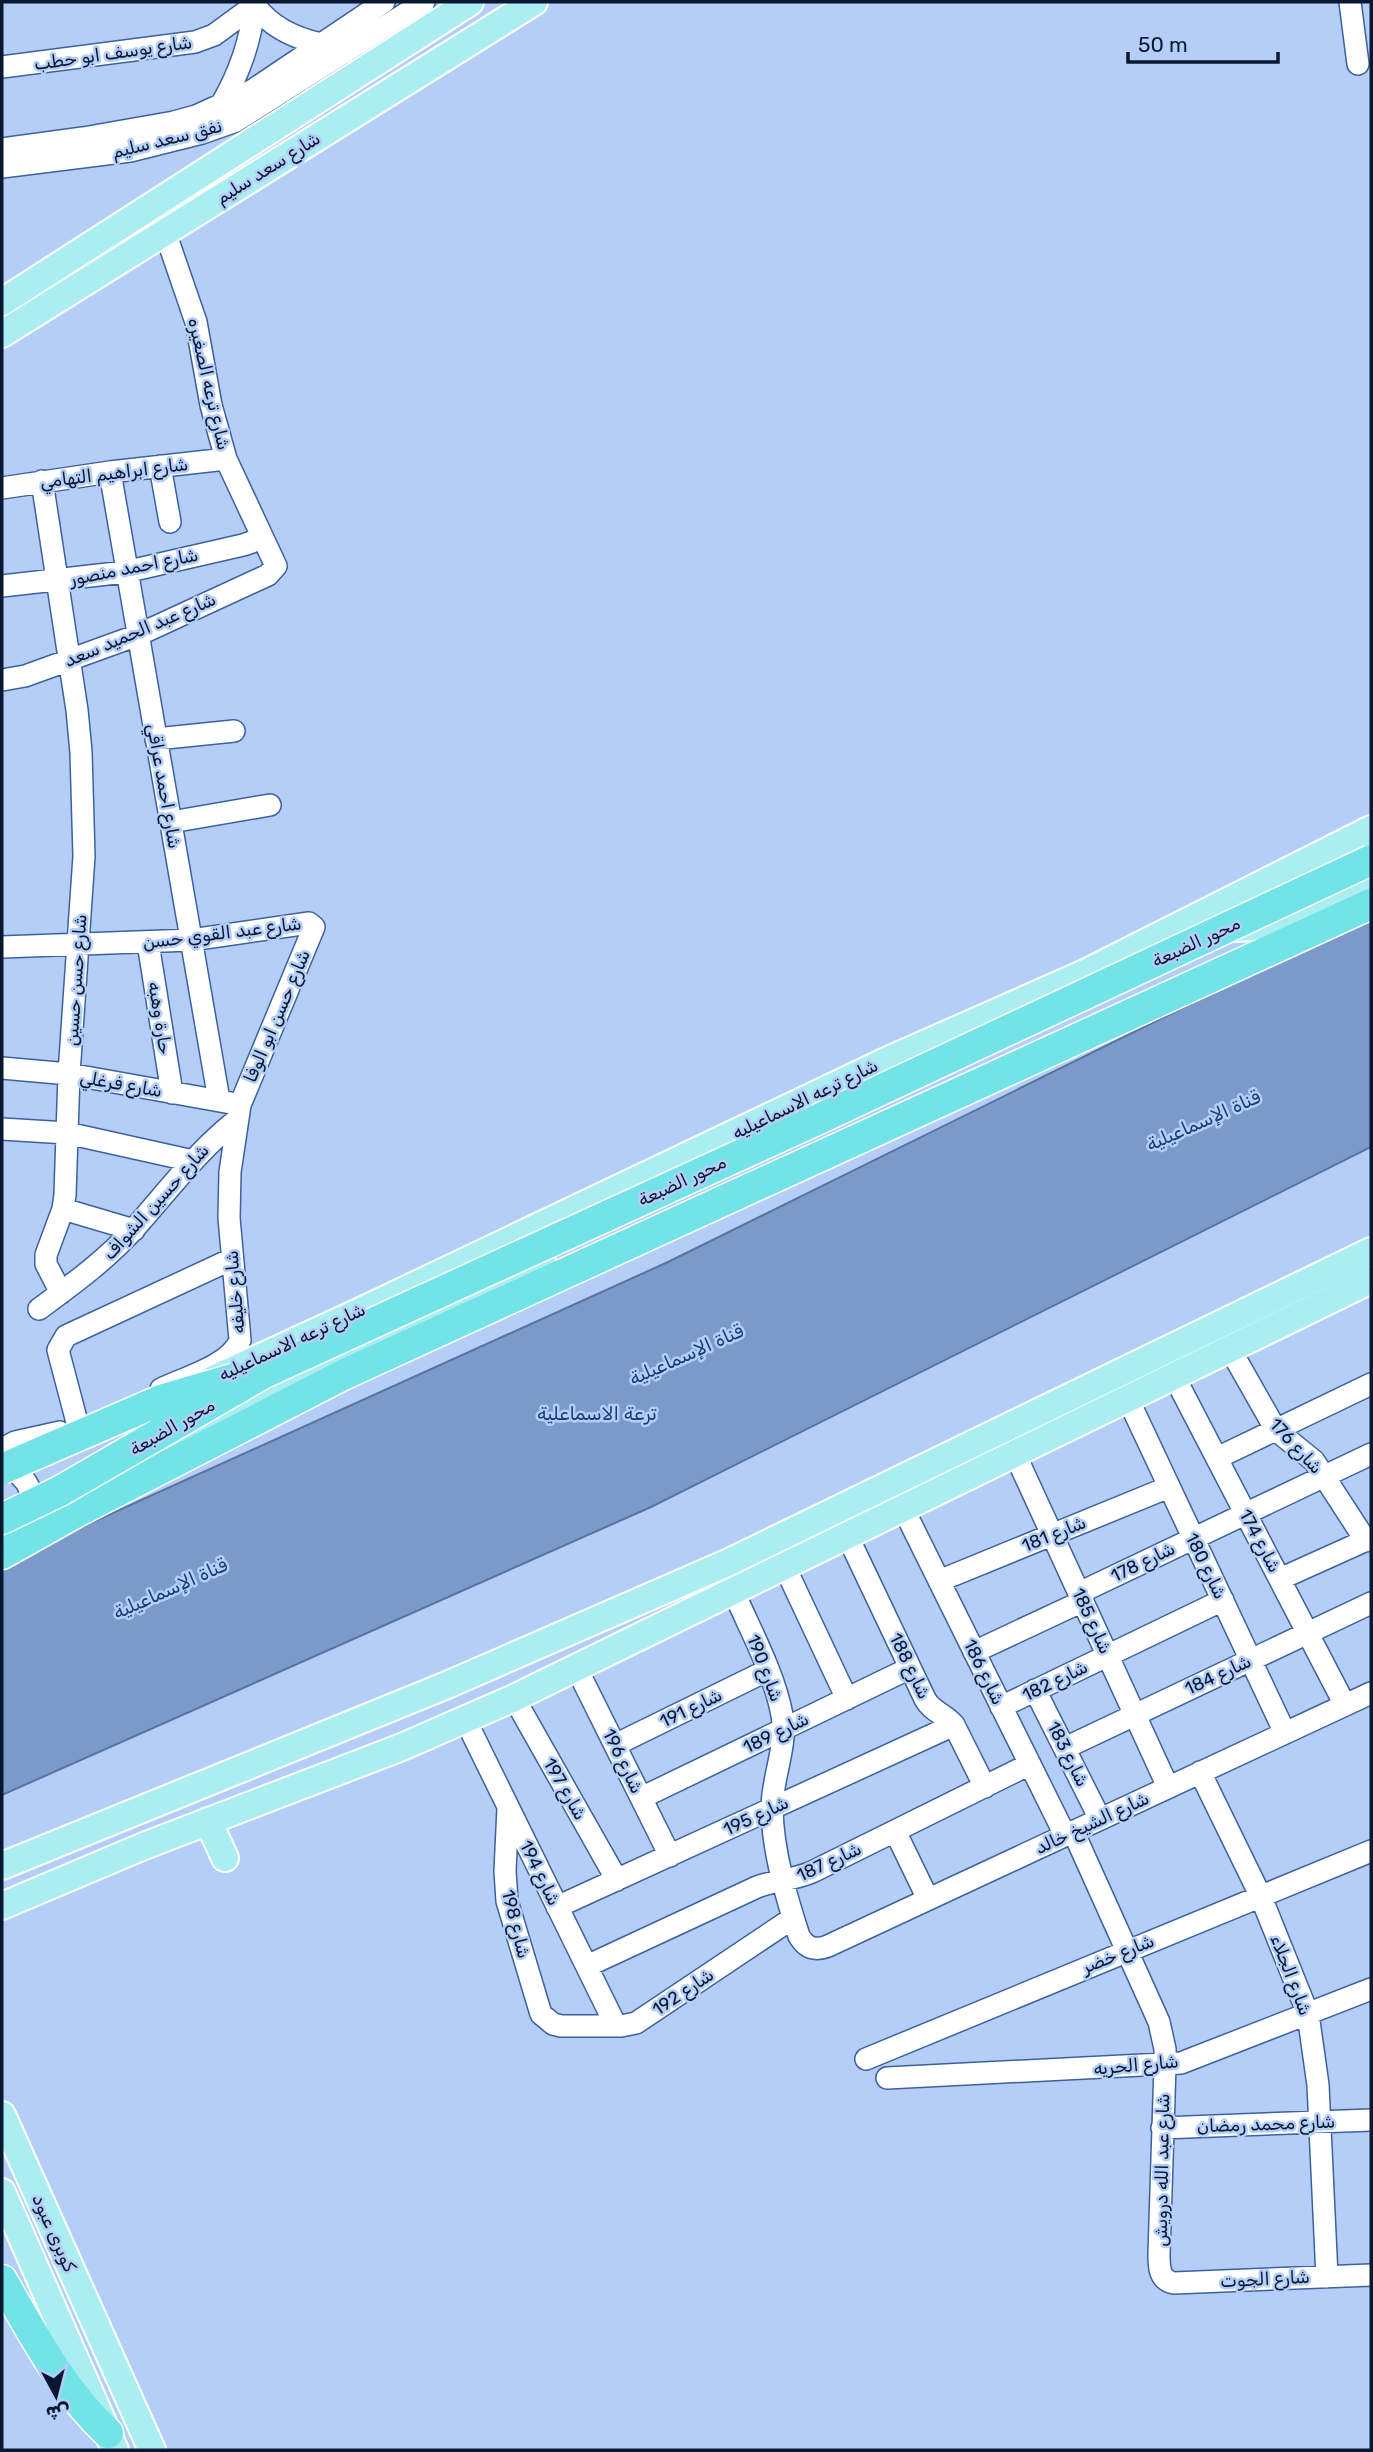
<svg xmlns="http://www.w3.org/2000/svg" width="1373" height="2452" font-family="Rubik,'Noto Sans Arabic',sans-serif">
	<style>
		.water { fill: #7a9acb; stroke: #58739d; stroke-width: 2 }
		.lines { fill: none; stroke-linecap: round; stroke-linejoin: round }
		.minor-casing { stroke: #3b629e; stroke-width: 24 }
		.major-casing { stroke: #fff; stroke-width: 30 }
		.highway-casing { stroke: #fff; stroke-width: 33 }
		.minor { stroke: #fff; stroke-width: 21 }
		.major { stroke: #aaeef1; stroke-width: 26 }
		.highway { stroke: #72e3e7; stroke-width: 30 }
		.highway-bridge-casing { stroke: #fff; stroke-width: 33; stroke-linecap: butt }
		.highway-bridge { stroke: #72e3e7; stroke-width: 30 }
		.labels { text-anchor: middle; stroke-width: 5; stroke-linejoin: round; paint-order: stroke }
		.street-label { font-size: 18px; fill: #091831; stroke: #b4cef7 }
		.water-label { font-size: 19px; font-style: italic; fill: #153d79; stroke: #b4cef7 }
	</style>
	<rect width="100%" height="100%" fill="#b4cef7"/>
	<path class="water" d="M1371,915V1147L651,1507L2,1795V1563L668,1262Z"/>
	<g class="lines">
		<defs>
			<path id="minor" d="M253,2C268,26 294,38 321,44
				M1350,2L1358,64
				M2,67L195,42L214,35L255,5
				M221,105C240,72 250,42 255,5
				M2,149L83,138L174,122L196,116L253,90L384,2
				M2,167L130,151L202,133L236,121L424,2
				M160,466L170,522
				M110,472L219,1100
				M42,481L77,710L81,752L84,856L69,1074L65,1195L63,1209L46,1255V1264L61,1293
				M2,488L110,472L226,459
				M2,586L125,572L243,545L252,542L261,534
				M2,680L25,676L138,635L268,575L276,566L226,459L211,405L196,322L165,232
				M156,739L234,731
				M171,822L270,805
				M148,943L172,1093
				M2,947L191,940L309,923L314,927L240,1105L230,1172L229,1218L240,1340C231,1365 184,1378 161,1389
				M2,1068L69,1074L231,1103
				M2,1129L67,1133L193,1161
				M63,1209L134,1230
				M39,1309C73,1284 106,1260 134,1229C168,1191 198,1150 238,1119
				M1230,1349L1276,1430L1314,1461L1366,1541
				M1174,1376L1345,1705
				M1128,1399L1285,1733
				M78,1426L58,1350L66,1336L232,1259
				M2,1449L15,1442L60,1432
				M1015,1454L1168,1787
				M3,1457L26,1482L40,1508
				M1217,1458L1371,1384
				M903,1508L1065,1835
				M847,1535L925,1699C932,1712 945,1714 954,1725L985,1787
				M784,1565L847,1699
				M1280,1579L1371,1538
				M939,1581L1169,1487
				M733,1590C750,1630 774,1672 782,1715C788,1746 771,1780 772,1810C773,1852 786,1896 799,1936C806,1948 815,1951 828,1946L1371,1693
				M1079,1593L1371,1454
				M974,1652L1083,1601
				M576,1667L670,1856
				M1035,1690L1100,1819
				M514,1698L617,1880
				M1001,1707L1223,1600
				M465,1719L616,2026
				M615,1745L768,1670
				M1065,1748L1371,1603
				M1200,1772L1261,1897L1308,2014L1318,2085L1327,2277
				M641,1798L910,1668
				M508,1808L505,1871L507,1901L541,2014L553,2024L561,2026H621L636,2023L793,1918
				M895,1831L928,1899
				M1073,1831L1159,2022L1165,2049V2065L1159,2254C1159,2267 1159,2280 1174,2283L1371,2275
				M557,1907L954,1725
				M587,1966L757,1887C775,1880 794,1880 812,1872L1030,1764
				M866,2059L1371,1851
				M887,2078L1181,2063L1371,1989
				M1162,2128L1371,2120"/>
			<path id="major" d="M2,302L470,2
				M2,334L534,2
				M1237,928C1287,927 1327,905 1371,884
				M213,1379L363,1310L886,1061L1085,973L1371,829
				M156,1450L542,1261
				M208,1821L225,1858
				M2,1866L447,1685L727,1563L1371,1251
				M2,1906L144,1846L402,1747L514,1698L1371,1280
				M2,2115L152,2450
				M2,2192L115,2450"/>
			<path id="highway" d="M2,1554L75,1513L343,1375L1371,904
				M2,2280C33,2334 62,2390 108,2433"/>
		</defs>
		<use href="#minor" class="minor-casing"/>
		<use href="#major" class="major-casing"/>
		<use href="#highway" class="highway-casing"/>
		<use href="#minor" class="minor"/>
		<use href="#major" class="major"/>
		<use href="#highway" class="highway"/>
		<defs>
			<path id="highway-bridge" d="M2,1469L161,1400L236,1378
				M2,1519L60,1491L264,1373L823,1117L1371,860"/>
		</defs>
		<use href="#highway-bridge" class="highway-bridge-casing"/>
		<use href="#highway-bridge" class="highway-bridge"/>
	</g>
	<g class="labels">
		<g class="street-label">
			<text transform="translate(113 53) rotate(-8)" y="6">شارع يوسف ابو حطب</text>
			<text transform="translate(167 139) rotate(-14)" y="6">نفق سعد سليم</text>
			<text transform="translate(268 168) rotate(-32)" y="6">شارع سعد سليم</text>
			<text transform="translate(209 384) rotate(77)" y="6">شارع ترعه الصغيره</text>
			<text transform="translate(114 473) rotate(-7)" y="6">شارع ابراهيم التهامي</text>
			<text transform="translate(134 567) rotate(-11)" y="6">شارع احمد منصور</text>
			<text transform="translate(140 630) rotate(-23)" y="6">شارع عبد الحميد سعد</text>
			<text transform="translate(164 786) rotate(80)" y="6">شارع احمد عراقي</text>
			<text transform="translate(222 933) rotate(-7)" y="6">شارع عبد القوي حسن</text>
			<text transform="translate(1196 942) rotate(-25)" y="6">محور الضبعة</text>
			<text transform="translate(76 980) rotate(-86)" y="6">شارع حسن حسين</text>
			<text transform="translate(277 1016) rotate(-67)" y="6">شارع حسن ابو الوفا</text>
			<text transform="translate(160 1018) rotate(81)" y="6">حارة وهبه</text>
			<text transform="translate(121 1084) rotate(10)" y="6">شارع فرغلي</text>
			<text transform="translate(805 1099) rotate(-26)" y="6">شارع ترعه الاسماعيليه</text>
			<text transform="translate(682 1181) rotate(-25)" y="6">محور الضبعة</text>
			<text transform="translate(156 1202) rotate(-48)" y="6">شارع حسين الشواف</text>
			<text transform="translate(235 1292) rotate(-95)" y="6">شارع خليفه</text>
			<text transform="translate(292 1342) rotate(-25)" y="6">شارع ترعه الاسماعيليه</text>
			<text transform="translate(172 1427) rotate(-30)" y="6">محور الضبعة</text>
			<text transform="translate(1296 1446) rotate(47)" y="6">شارع 176</text>
			<text transform="translate(1054 1534) rotate(-22)" y="6">شارع 181</text>
			<text transform="translate(1260 1541) rotate(62)" y="6">شارع 174</text>
			<text transform="translate(1143 1562) rotate(-26)" y="6">شارع 178</text>
			<text transform="translate(1206 1566) rotate(64)" y="6">شارع 180</text>
			<text transform="translate(1092 1621) rotate(65)" y="6">شارع 185</text>
			<text transform="translate(910 1666) rotate(64)" y="6">شارع 188</text>
			<text transform="translate(765 1668) rotate(69)" y="6">شارع 190</text>
			<text transform="translate(984 1672) rotate(64)" y="6">شارع 186</text>
			<text transform="translate(1218 1675) rotate(-25)" y="6">شارع 184</text>
			<text transform="translate(1055 1681) rotate(-26)" y="6">شارع 182</text>
			<text transform="translate(691 1708) rotate(-26)" y="6">شارع 191</text>
			<text transform="translate(776 1733) rotate(-26)" y="6">شارع 189</text>
			<text transform="translate(1068 1754) rotate(63)" y="6">شارع 183</text>
			<text transform="translate(623 1761) rotate(64)" y="6">شارع 196</text>
			<text transform="translate(565 1789) rotate(60)" y="6">شارع 197</text>
			<text transform="translate(756 1816) rotate(-25)" y="6">شارع 195</text>
			<text transform="translate(1092 1823) rotate(-25)" y="6">شارع الشيخ خالد</text>
			<text transform="translate(829 1862) rotate(-25)" y="6">شارع 187</text>
			<text transform="translate(540 1873) rotate(64)" y="6">شارع 194</text>
			<text transform="translate(516 1924) rotate(76)" y="6">شارع 198</text>
			<text transform="translate(1118 1954) rotate(-22)" y="6">شارع خضر</text>
			<text transform="translate(1291 1975) rotate(69)" y="6">شارع الجلاء</text>
			<text transform="translate(683 1992) rotate(-34)" y="6">شارع 192</text>
			<text transform="translate(1136 2065) rotate(-5)" y="6">شارع الحريه</text>
			<text transform="translate(1266 2124) rotate(-2)" y="6">شارع محمد رمضان</text>
			<text transform="translate(1162 2170) rotate(-89)" y="6">شارع عبد الله درويش</text>
			<text transform="translate(54 2233) rotate(66)" y="6">كوبرى عبود</text>
			<text transform="translate(1265 2279) rotate(-3)" y="6">شارع الجوت</text>
		</g>
		<g class="water-label">
			<text transform="translate(1203 1120) rotate(-24)" y="7">قناة الإسماعيلية</text>
			<text transform="translate(686 1354) rotate(-24)" y="7">قناة الإسماعيلية</text>
			<text x="597" y="1420">ترعة الاسماعلية</text>
			<text transform="translate(170 1588) rotate(-24)" y="7">قناة الإسماعيلية</text>
		</g>
	</g>
	<rect width="1373" height="2452" fill="none" stroke="#091831" stroke-width="7"/>
	<g transform="translate(56 2396) rotate(173)" stroke="#b4cef7" stroke-width="5" paint-order="stroke">
	<path d="M0-5L12 26L0 18L-12 26Z" fill="#091831"/>
	<text y="-10" font-size="19" font-weight="bold" text-anchor="middle" fill="#091831">ش</text>
	</g>
	<path d="M1128 52v10h150v-10" fill="none" stroke="#091831" stroke-width="3.5"/>
	<text x="1138" y="52" font-size="21" fill="#091831" stroke="#b4cef7" stroke-width="5" paint-order="stroke">50 m</text>
</svg>
